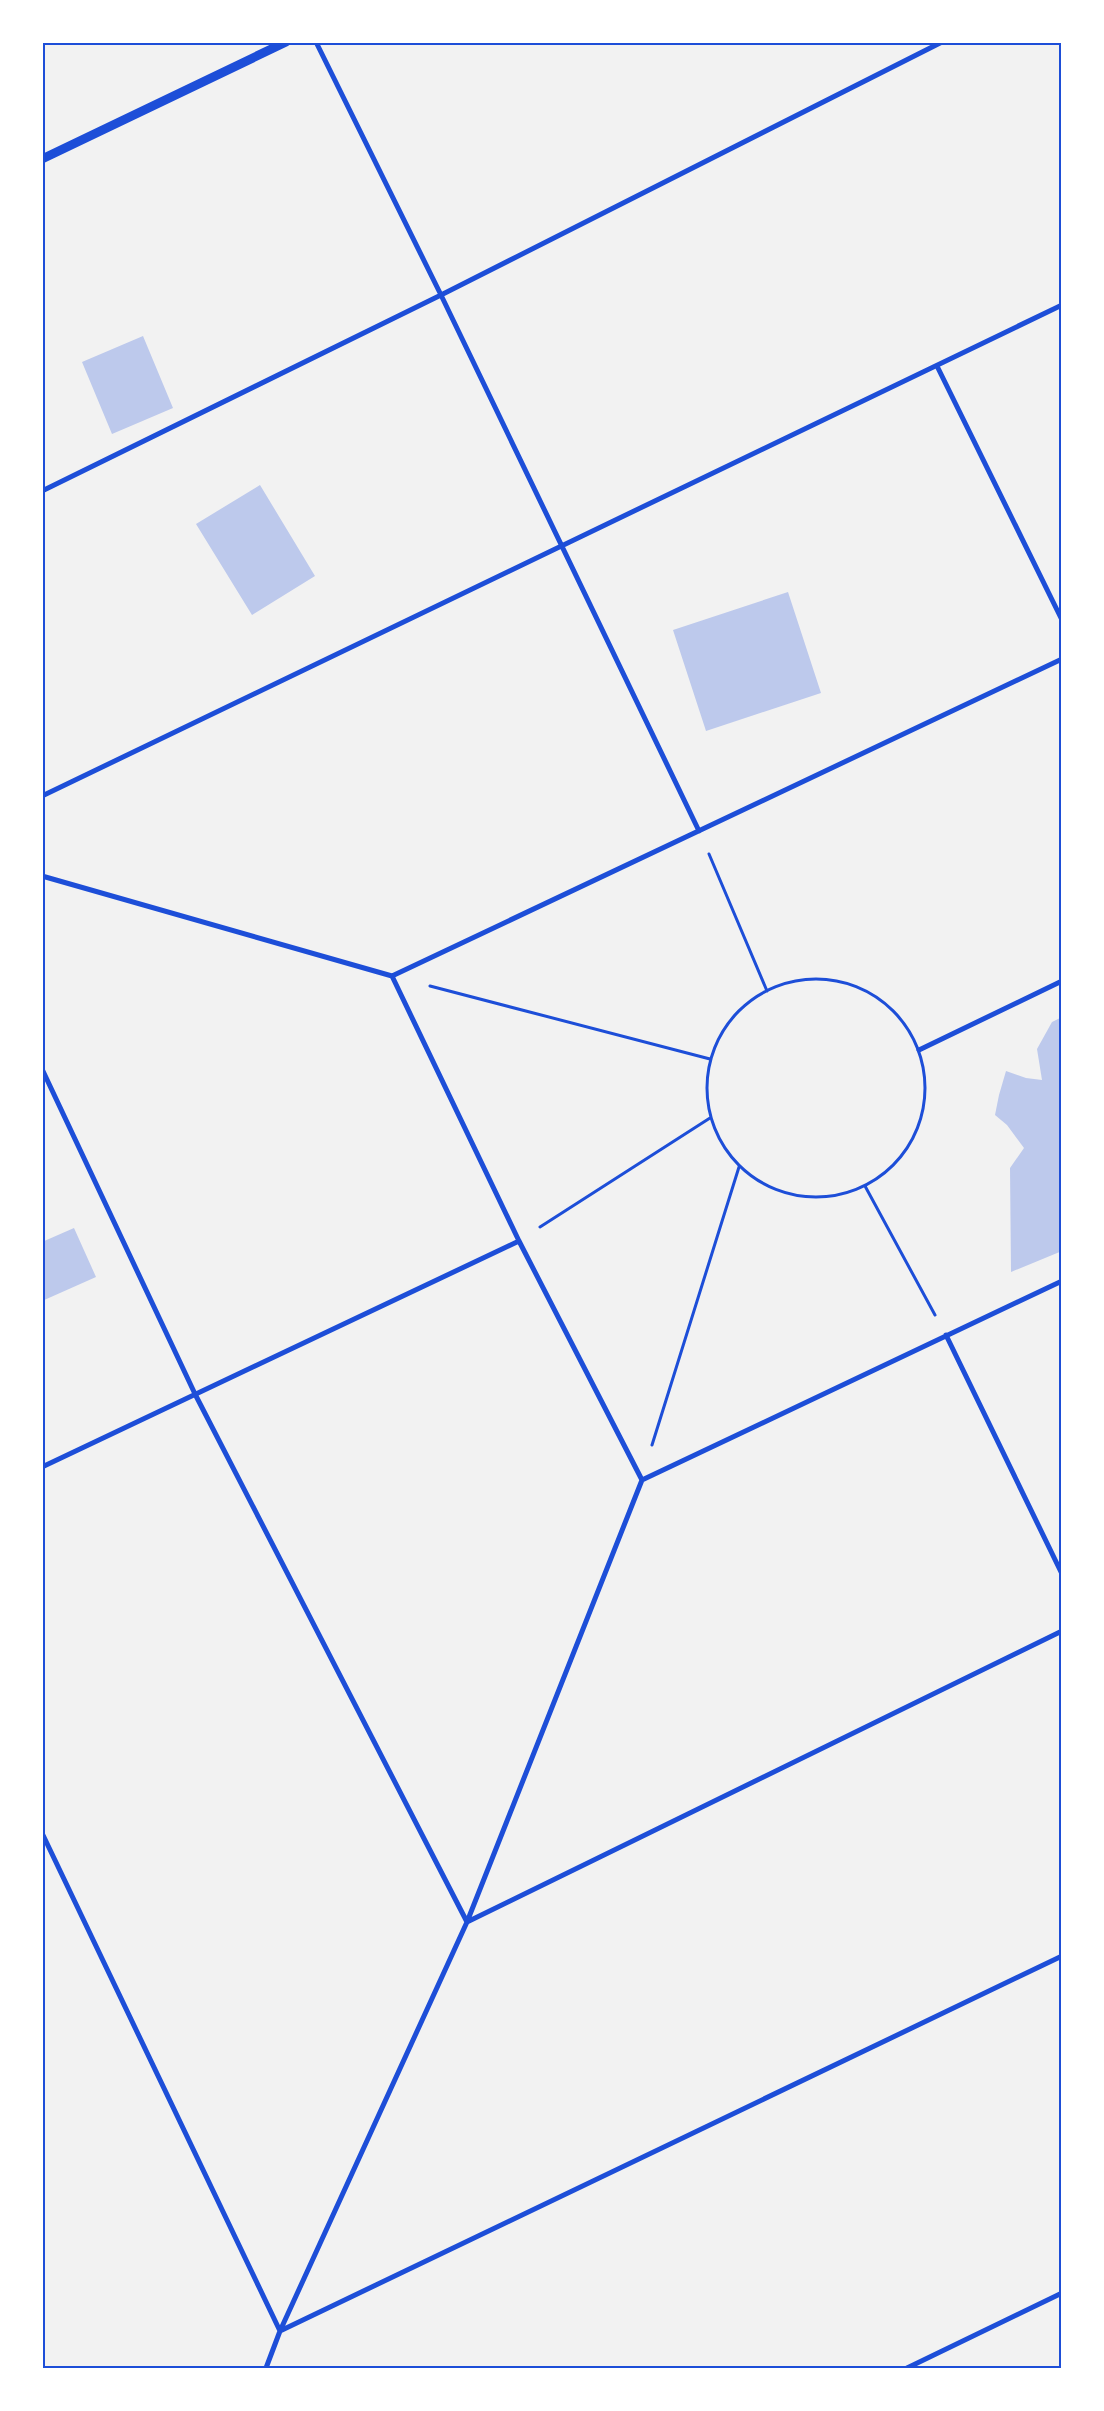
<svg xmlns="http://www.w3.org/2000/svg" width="1104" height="2411" font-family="Barlow,sans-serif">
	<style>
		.building { fill: #bdc9ec }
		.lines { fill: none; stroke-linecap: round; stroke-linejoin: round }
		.path { stroke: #1d4ed8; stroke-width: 3 }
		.minor { stroke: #1d4ed8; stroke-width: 5 }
		.tertiary { stroke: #1d4ed8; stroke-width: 9 }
		.neatline { fill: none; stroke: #1d4ed8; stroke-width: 2 }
	</style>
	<rect width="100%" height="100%" fill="#f2f2f2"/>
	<path class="building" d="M143,336L173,408L112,434L82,362Z
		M260,485L315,576L252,615L196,524Z
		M788,592L821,693L706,731L673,630Z
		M1062,1017V1251L1011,1272L1010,1168L1024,1148L1007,1125L995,1115L999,1095L1006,1071L1026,1078L1042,1080L1037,1049L1052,1022Z
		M74,1228L96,1277L42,1301V1242Z"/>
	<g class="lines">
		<path class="path" d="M709,854L767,991
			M707 1088a109 109 0 1 1 218 0a109 109 0 1 1-218 0Z
			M430,986L710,1059
			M865,1186L935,1315
			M540,1227L710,1118
			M652,1445L739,1167"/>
		<path class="minor" d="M316,42L441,295L699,831
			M937,366L1062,620
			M42,491L441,295L942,42
			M42,796L1062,305
			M42,876L392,976
			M392,976L1062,659
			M392,976L519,1241L642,1480
			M919,1050L1062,981
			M42,1069L195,1394L467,1922L1062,1631
			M946,1335L1062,1574
			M42,1467L519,1241
			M642,1480L1062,1281
			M42,1833L280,2331L1062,1956
			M266,2368L280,2331L467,1922L642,1480
			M907,2368L1062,2293"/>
		<path class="tertiary" d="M42,159L286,42"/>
	</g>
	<rect width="1104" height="2411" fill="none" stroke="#ffffff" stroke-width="88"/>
	<rect x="44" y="44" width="1016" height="2323" class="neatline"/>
</svg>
